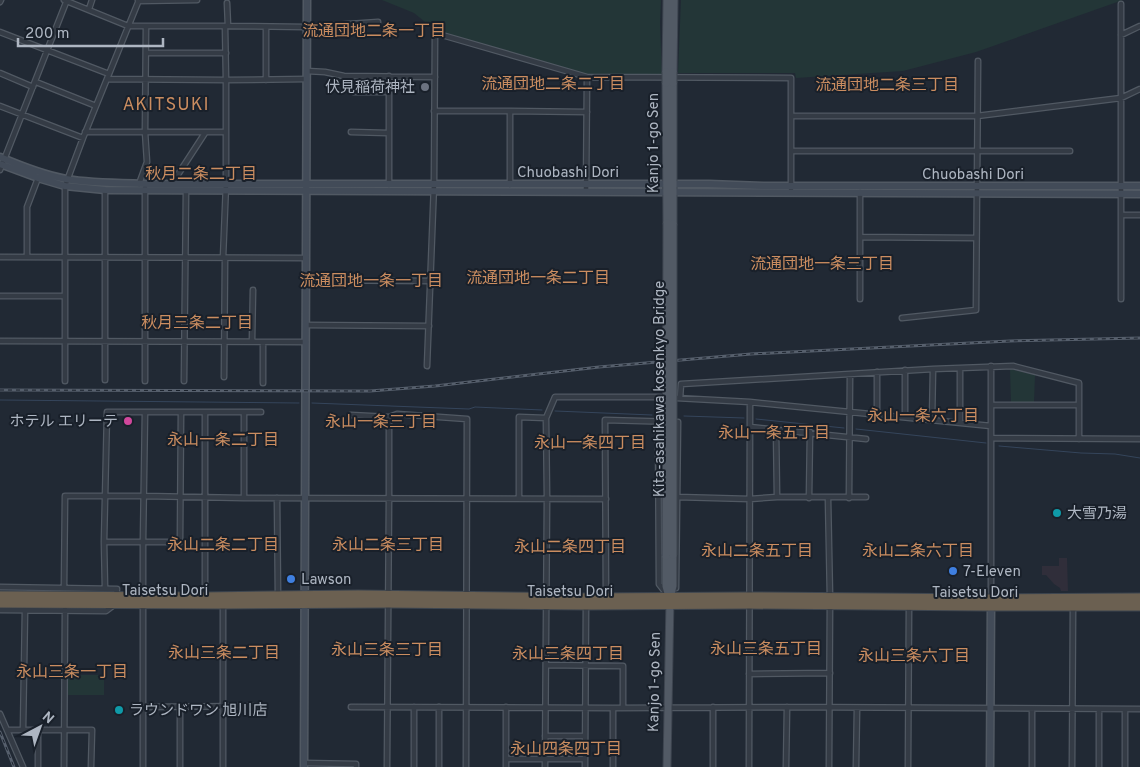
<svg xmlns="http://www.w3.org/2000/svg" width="1140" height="767" font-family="Overpass,'Noto Sans JP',sans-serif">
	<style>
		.medical { fill: #302e3a }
		.green { fill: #233637 }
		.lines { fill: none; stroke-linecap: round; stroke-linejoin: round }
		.stream { stroke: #35455b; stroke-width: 1 }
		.street-casing { stroke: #515963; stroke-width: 7 }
		.secondary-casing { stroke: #515963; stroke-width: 9 }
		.primary-casing { stroke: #3d444f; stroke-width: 9 }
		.highway-casing { stroke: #3e4650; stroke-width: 11 }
		.street { stroke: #343b45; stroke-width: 4.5 }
		.secondary { stroke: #424b58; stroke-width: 6 }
		.primary { stroke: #525a65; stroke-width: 7 }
		.highway { stroke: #6b6051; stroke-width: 9 }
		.rail-casing { stroke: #565f6c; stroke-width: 3 }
		.rail { stroke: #19202a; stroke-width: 1; stroke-dasharray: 4; stroke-linecap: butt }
		.primary-bridge-casing { stroke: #3d444f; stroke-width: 9; stroke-linecap: butt }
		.primary-bridge { stroke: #525a65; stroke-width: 7 }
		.worship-dot { fill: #6b7280; stroke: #19202a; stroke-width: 2 }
		.hotel-dot { fill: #d1479c; stroke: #19202a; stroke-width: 2 }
		.culture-dot { fill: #0f9aa8; stroke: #19202a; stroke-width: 2 }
		.shop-dot { fill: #3f7fe0; stroke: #19202a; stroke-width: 2 }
		.labels { text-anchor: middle; stroke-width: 4; stroke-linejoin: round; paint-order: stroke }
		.poi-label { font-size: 15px; fill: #aeb6c2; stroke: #19202a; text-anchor: start }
		.street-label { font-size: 15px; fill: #aeb6c2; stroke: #19202a }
		.neighbourhood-label { font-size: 16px; fill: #cb8d60; stroke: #19202a }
		.quarter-label { font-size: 18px; letter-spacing: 1px; fill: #cb8d60; stroke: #19202a }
	</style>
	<rect width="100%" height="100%" fill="#212934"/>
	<path class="medical" d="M1059,558H1067L1068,591H1061L1060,588L1054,584L1046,575H1042V566H1059Z"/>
	<path class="green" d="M382,0H661L660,23L662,74L586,75L436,31L414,13Z
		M681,0H1123L976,52L903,71L796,78L795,73H678Z
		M1010,369L1035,375L1034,403L1011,402Z
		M68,675H104V695H68Z"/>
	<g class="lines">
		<path class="stream" d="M0,400L299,403
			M312,403L469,409L475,407L542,410
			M555,411L652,415
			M684,416L744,418
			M756,419L844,428
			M856,429L986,443
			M999,446L1081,453L1115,454L1140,458"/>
		<defs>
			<path id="street" d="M64,0L128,26H228L306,27L378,22
				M138,1L197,0
				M0,2L1,0
				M227,3L228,26
				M1121,4V299
				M89,9L92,0
				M266,27V80
				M0,32L109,74
				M1121,35L1140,26
				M146,53H226
				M307,71L325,72L344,76L435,77
				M0,73L33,87
				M389,76V185
				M107,79L226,80L307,79
				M36,82L96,106
				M354,92H389
				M0,106L83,138
				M434,111H510L587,112
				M791,116H977L1121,98L1140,89
				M85,132H225
				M351,132L388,133
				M791,151H1070
				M0,170L67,0
				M139,184L147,162L145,132L146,26
				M174,184L177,176L205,133
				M510,185V111
				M586,191L587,77
				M860,192V299
				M1121,215H1140
				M860,237L976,238
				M0,257L306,258
				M27,257V207L38,178
				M223,258L226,184V80L225,26
				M306,280L431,281
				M0,296H65
				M902,318L976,310L978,61
				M306,325L429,326
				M0,341L306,342
				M252,341L253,290
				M263,342V383
				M427,366L434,184L435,33L587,77L791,78V189
				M960,368V423
				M224,377L225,258
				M105,380V190
				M65,381V186L83,138L139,0
				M145,381V188
				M184,381L186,191
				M680,398L681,384L933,369L1013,366L1079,383V439
				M991,405H1079
				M877,414V372
				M351,415L389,417V497L387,767
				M389,417L397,414L467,419L466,767
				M905,417V370
				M932,420L933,369
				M658,421L659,584L666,593
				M750,427L866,439
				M776,429L777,497
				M992,438L1140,439
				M677,497L750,499L777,497H866
				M244,498V412
				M277,498L278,596
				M519,498V417L546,418
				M809,498L810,432
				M828,498L830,598L829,767
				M849,498L850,374
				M104,542H180L181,412
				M0,587L117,589L116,596
				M64,588L65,496H144L244,498L606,499
				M105,588L104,542L107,412H261
				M205,597V412
				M606,599L605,420L678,422L676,588
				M991,599V366
				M0,610L106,611L114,605
				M546,665L623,666V707
				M749,674L830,673
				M143,707L260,706
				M180,707V767
				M351,707L613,708L787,707L1140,709
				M506,707V767
				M613,708V767
				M0,714L23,767
				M7,730H92L91,767
				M23,730L25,610
				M545,736H585
				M506,759H585
				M304,763L356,764V767
				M38,767V730
				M64,767L65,610
				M143,767V542L145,412
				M223,767V604
				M414,767V707
				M439,767V707
				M545,767L547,498L546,418L555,397H658L750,402L991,426
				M585,767L586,604
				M713,767V707
				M749,767L750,402
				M786,767L787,707
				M856,767L857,708
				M908,767L909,606
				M1032,767V709
				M1072,767L1073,607
				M1099,767V709
				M1125,767V709"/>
			<path id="secondary" d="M0,157C21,166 44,175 66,179C95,184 126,183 156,184H709L763,186H1140
				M0,164L38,178L65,186L105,190L1140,194
				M304,767L307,0
				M990,767L991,603"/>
			<path id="primary" d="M666,72L667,0
				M673,72L674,0
				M666,83L667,223
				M673,224V83
				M666,556V586L669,597
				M667,767L670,598L673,586V555"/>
			<path id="highway" d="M0,596L205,597L358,595L586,598L749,597L991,599L1140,598
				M0,603L223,604L388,603L586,605L749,604L983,606H1140"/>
		</defs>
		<use href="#street" class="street-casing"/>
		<use href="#secondary" class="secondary-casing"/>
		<use href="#primary" class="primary-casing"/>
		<use href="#highway" class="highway-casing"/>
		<use href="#street" class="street"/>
		<use href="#secondary" class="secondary"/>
		<use href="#primary" class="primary"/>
		<use href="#highway" class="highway"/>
		<defs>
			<path id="rail" d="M0,390L370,391L435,386L599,367L751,354L1010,341L1140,338
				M0,732L14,767"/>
		</defs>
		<use href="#rail" class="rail-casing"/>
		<use href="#rail" class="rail"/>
		<defs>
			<path id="primary-bridge" d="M666,72V83
				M673,72V83
				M673,555V224
				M666,556L667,223"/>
		</defs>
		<use href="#primary-bridge" class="primary-bridge-casing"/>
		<use href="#primary-bridge" class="primary-bridge"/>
	</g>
	<circle class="worship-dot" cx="425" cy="87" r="5"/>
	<circle class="hotel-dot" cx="128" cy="421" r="5"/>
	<g class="culture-dot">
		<circle cx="1057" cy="513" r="5"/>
		<circle cx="119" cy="710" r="5"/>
	</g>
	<g class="shop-dot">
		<circle cx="953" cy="571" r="5"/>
		<circle cx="291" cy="579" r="5"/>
	</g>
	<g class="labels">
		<g class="poi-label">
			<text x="415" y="92" text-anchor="end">伏見稲荷神社</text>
			<text x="118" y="426" text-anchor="end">ホテル エリーテ</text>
			<text x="1067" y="518">大雪乃湯</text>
			<text x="963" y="576">7-Eleven</text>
			<text x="301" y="584">Lawson</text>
			<text x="129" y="715">ラウンドワン 旭川店</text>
		</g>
		<g class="street-label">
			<text transform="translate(653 143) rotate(-90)" y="5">Kanjo 1-go Sen</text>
			<text x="568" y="177">Chuobashi Dori</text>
			<text x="973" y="179">Chuobashi Dori</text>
			<text transform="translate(659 389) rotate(-90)" y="5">Kita-asahikawa kosenkyo Bridge</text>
			<text x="165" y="595">Taisetsu Dori</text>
			<text x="570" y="596">Taisetsu Dori</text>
			<text x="975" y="597">Taisetsu Dori</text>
			<text transform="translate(654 682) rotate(-89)" y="5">Kanjo 1-go Sen</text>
		</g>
		<g class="neighbourhood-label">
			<text x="374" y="36">流通団地二条一丁目</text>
			<text x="553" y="89">流通団地二条二丁目</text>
			<text x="887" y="90">流通団地二条三丁目</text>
			<text x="201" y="179">秋月二条二丁目</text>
			<text x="822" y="269">流通団地一条三丁目</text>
			<text x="538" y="283">流通団地一条二丁目</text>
			<text x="371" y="286">流通団地一条一丁目</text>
			<text x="197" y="328">秋月三条二丁目</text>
			<text x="923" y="421">永山一条六丁目</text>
			<text x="381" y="427">永山一条三丁目</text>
			<text x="774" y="438">永山一条五丁目</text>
			<text x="223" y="445">永山一条二丁目</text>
			<text x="590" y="448">永山一条四丁目</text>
			<text x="223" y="550">永山二条二丁目</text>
			<text x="388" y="550">永山二条三丁目</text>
			<text x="570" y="552">永山二条四丁目</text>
			<text x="757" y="556">永山二条五丁目</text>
			<text x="918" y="556">永山二条六丁目</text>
			<text x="766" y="654">永山三条五丁目</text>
			<text x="387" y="655">永山三条三丁目</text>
			<text x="224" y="658">永山三条二丁目</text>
			<text x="568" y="659">永山三条四丁目</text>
			<text x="914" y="661">永山三条六丁目</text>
			<text x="72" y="677">永山三条一丁目</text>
			<text x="566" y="754">永山四条四丁目</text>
		</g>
		<g class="quarter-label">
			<text x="166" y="110">AKITSUKI</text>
		</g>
	</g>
	<g transform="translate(40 727) rotate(41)" stroke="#19202a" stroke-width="4" paint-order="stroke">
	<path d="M0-4L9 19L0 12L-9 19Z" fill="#aeb6c2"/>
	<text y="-8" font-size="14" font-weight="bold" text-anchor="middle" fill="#aeb6c2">N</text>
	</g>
	<path d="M18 38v8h145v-8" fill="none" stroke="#aeb6c2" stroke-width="2.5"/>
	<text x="25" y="38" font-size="15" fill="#aeb6c2" stroke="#19202a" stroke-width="4" paint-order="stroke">200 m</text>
</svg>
